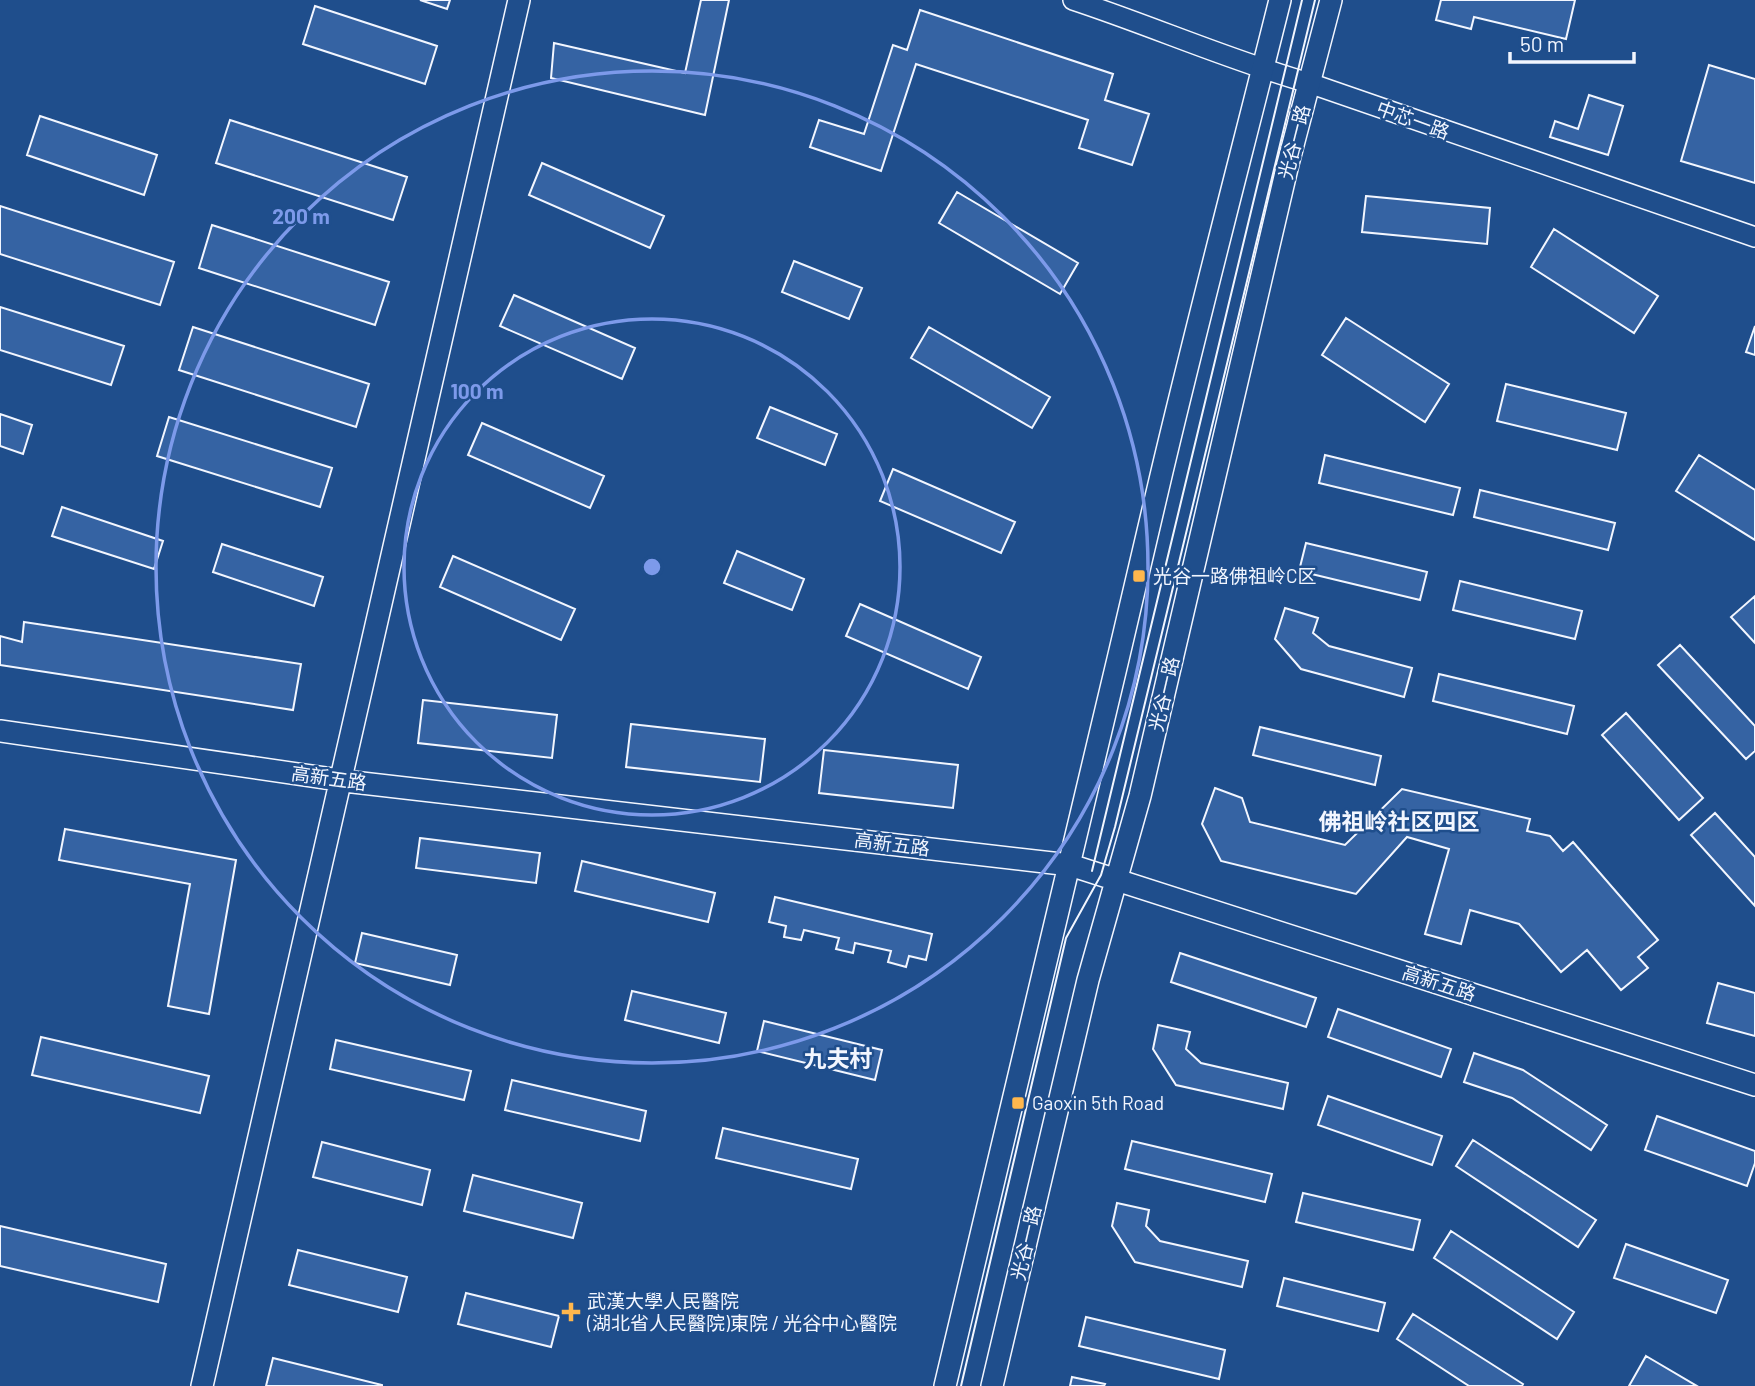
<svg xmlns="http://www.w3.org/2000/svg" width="1755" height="1386" font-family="Barlow,'Noto Sans SC',sans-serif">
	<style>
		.building { fill: #3563a3; stroke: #f2f6ff; stroke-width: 2 }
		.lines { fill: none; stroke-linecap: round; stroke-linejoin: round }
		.tertiary-casing { stroke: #f2f6ff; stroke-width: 22 }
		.secondary-casing { stroke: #f2f6ff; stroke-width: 24 }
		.tertiary { stroke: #1f4e8c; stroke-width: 19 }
		.secondary { stroke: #1f4e8c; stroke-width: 21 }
		.tram { stroke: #f2f6ff; stroke-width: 2 }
		.ring { fill: none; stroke: #7d9aea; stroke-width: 3.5 }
		.poi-dot { fill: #ffb74d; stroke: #1f4e8c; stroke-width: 2.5 }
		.labels { text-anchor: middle; stroke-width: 5; stroke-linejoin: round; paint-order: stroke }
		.street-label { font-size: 19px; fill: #f2f6ff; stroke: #1f4e8c }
		.poi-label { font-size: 19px; fill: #f2f6ff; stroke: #1f4e8c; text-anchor: start }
		.quarter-label { font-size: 23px; font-weight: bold; fill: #f2f6ff; stroke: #1f4e8c }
		.centre { fill: #7d9aea; stroke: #1f4e8c; stroke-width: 3.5 }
		.ring-label { font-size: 21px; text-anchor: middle; font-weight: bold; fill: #7d9aea; stroke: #1f4e8c; stroke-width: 5; stroke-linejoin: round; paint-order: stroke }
	</style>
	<rect width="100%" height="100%" fill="#1f4e8c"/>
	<path class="building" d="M420,0H450L447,9Z
		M701,0H729L705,115L551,78L554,43L685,73Z
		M1441,0H1575L1566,39L1474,17L1471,29L1436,20Z
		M315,6L437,46L425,84L303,44Z
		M920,10L1113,74L1105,100L1149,114L1132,165L1079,148L1088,120L916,64L881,171L810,147L819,120L864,134L893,45L907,50Z
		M1709,65L1755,79V183L1681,161Z
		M1589,95L1623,106L1608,155L1550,137L1555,121L1578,129Z
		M40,116L157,155L144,195L27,155Z
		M230,120L407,177L393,220L216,163Z
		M542,163L664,216L650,248L529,195Z
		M957,192L1078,263L1060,294L939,223Z
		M1366,196L1490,208L1487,244L1362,232Z
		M0,206L174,262L160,305L0,254Z
		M212,225L389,282L375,325L199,268Z
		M1554,229L1658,296L1634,333L1531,267Z
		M794,261L862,288L849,319L782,292Z
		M514,295L635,348L622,379L500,326Z
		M0,307L124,346L111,385L0,350Z
		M1346,318L1449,384L1425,422L1322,355Z
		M1755,326V355L1746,352Z
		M193,327L369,384L356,427L179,370Z
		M929,327L1050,397L1032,428L911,358Z
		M1506,384L1626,413L1617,450L1497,421Z
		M770,407L837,434L825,465L757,438Z
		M0,414L32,425L23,454L0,446Z
		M169,417L332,468L320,507L157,456Z
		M482,423L604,476L590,508L468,455Z
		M1325,455L1460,488L1453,515L1319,483Z
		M1699,455L1755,490V540L1676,491Z
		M893,469L1015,522L1001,553L880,501Z
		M1480,490L1615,523L1608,550L1474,517Z
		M62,507L163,541L154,569L52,536Z
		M1306,543L1427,572L1420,600L1299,571Z
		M222,544L323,577L314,606L213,572Z
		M737,551L804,579L792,610L724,583Z
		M453,556L575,609L561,640L440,587Z
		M1460,581L1582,611L1575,639L1453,610Z
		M1755,596V643L1731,617Z
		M860,604L981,657L968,689L846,636Z
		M1285,608L1318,618L1313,633L1329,646L1412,668L1404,697L1301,669L1275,639Z
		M24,622L301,664L293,710L0,665V636L22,642Z
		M1680,645L1755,726V751L1746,759L1658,665Z
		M1439,674L1574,706L1567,734L1433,701Z
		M423,700L557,715L552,758L418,743Z
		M1626,713L1703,798L1679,820L1602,735Z
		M631,724L765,739L760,782L626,767Z
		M1260,727L1381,756L1375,785L1253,755Z
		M824,750L958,765L953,808L819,793Z
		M1215,788L1242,798L1250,822L1345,845L1402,789L1530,819L1527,831L1550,836L1563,851L1573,842L1658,940L1638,957L1648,968L1621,990L1587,950L1561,972L1519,924L1470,910L1461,944L1425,934L1449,849L1407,837L1356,894L1221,861L1202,824Z
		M1715,813L1755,857V906L1691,835Z
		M65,829L236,860L209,1014L168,1006L190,884L59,860Z
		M420,838L540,853L536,883L416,868Z
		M582,861L715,893L708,922L575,891Z
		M775,897L932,934L926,960L909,956L906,967L888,962L891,951L855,943L853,953L836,949L839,938L804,930L801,940L784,937L786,926L769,922Z
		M362,933L457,955L450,985L355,963Z
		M1180,953L1316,998L1306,1027L1171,982Z
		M1718,983L1755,993V1036L1707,1023Z
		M632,991L726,1013L719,1043L625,1020Z
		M1338,1009L1451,1049L1441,1077L1328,1037Z
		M764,1021L882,1050L875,1080L757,1051Z
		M1158,1025L1190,1032L1186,1049L1201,1063L1288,1083L1283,1109L1176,1085L1153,1049Z
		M41,1037L209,1076L200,1113L32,1075Z
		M336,1040L471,1071L464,1100L330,1069Z
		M1474,1053L1523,1070L1607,1125L1591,1150L1512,1098L1464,1082Z
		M512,1080L646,1111L640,1141L505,1110Z
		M1328,1096L1442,1136L1432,1165L1318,1125Z
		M1657,1116L1755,1151V1163L1747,1186L1645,1150Z
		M723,1128L858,1159L851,1189L716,1158Z
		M1473,1140L1596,1220L1578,1247L1456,1166Z
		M1132,1141L1272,1174L1265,1202L1125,1169Z
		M322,1142L430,1170L422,1205L313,1177Z
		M473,1175L582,1203L573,1238L464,1211Z
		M1303,1193L1420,1220L1413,1250L1296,1222Z
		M1117,1203L1149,1210L1146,1226L1160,1241L1248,1261L1242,1287L1135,1262L1112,1226Z
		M0,1226L166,1264L158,1302L0,1266Z
		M1451,1231L1574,1312L1557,1339L1434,1258Z
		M1626,1244L1728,1280L1716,1313L1614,1278Z
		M298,1250L407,1277L398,1312L289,1285Z
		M1284,1278L1385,1303L1378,1331L1277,1306Z
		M466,1293L559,1316L551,1347L458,1324Z
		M1413,1314L1523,1384L1522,1386H1469L1397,1339Z
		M1086,1317L1225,1350L1219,1379L1079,1346Z
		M1646,1356L1697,1386H1629Z
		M273,1358L382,1385V1386H266Z
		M1072,1377L1105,1384L1104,1386H1070Z"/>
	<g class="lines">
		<defs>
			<path id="tertiary" d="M1073,0C1152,26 1229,60 1309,83L1755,237"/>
			<path id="secondary" d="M0,731L353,782L1070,865L1755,1085
				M202,1386L519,0
				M945,1386C1019,1084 1089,782 1160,480C1198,319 1240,160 1280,0
				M992,1386L1088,980L1140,796L1288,164L1331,0"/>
		</defs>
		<use href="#tertiary" class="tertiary-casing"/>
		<use href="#secondary" class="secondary-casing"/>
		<use href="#tertiary" class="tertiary"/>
		<use href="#secondary" class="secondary"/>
		<path class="tram" d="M1092,871L1302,0
			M961,1386L1066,938L1101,875L1115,827L1315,0"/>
	</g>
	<g class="ring">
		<circle cx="652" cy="567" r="248"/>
		<circle cx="652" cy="567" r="496"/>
	</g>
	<g class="poi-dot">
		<rect x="1132" y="569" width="14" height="14" rx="3.5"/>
		<rect x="1011" y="1096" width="14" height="14" rx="3.5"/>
		<path d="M567.5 1301.5h7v7h7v7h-7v7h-7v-7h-7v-7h7z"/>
	</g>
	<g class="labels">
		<g class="street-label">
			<text transform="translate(1413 120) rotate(20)" y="7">中芯一路</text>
			<text transform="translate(1294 142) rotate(-76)" y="7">光谷一路</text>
			<text transform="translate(1164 694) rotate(-77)" y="7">光谷一路</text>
			<text transform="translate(329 778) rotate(8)" y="7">高新五路</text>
			<text transform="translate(892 844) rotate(7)" y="7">高新五路</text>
			<text transform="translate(1439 983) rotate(18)" y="7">高新五路</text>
			<text transform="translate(1026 1243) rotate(-77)" y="7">光谷一路</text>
		</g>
		<g class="poi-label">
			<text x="1153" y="583">光谷一路佛祖岭C区</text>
			<text x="1032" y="1110">Gaoxin 5th Road</text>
			<text x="587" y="1308">武漢大學人民醫院<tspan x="587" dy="22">(湖北省人民醫院)東院 / 光谷中心醫院</tspan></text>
		</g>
		<g class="quarter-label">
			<text x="1399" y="830">佛祖岭社区四区</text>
			<text x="838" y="1067">九夫村</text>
		</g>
	</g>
	<circle cx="652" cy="567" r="10" class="centre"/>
	<g class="ring-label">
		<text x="301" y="224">200 m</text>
		<text x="477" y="399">100 m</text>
	</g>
	<path d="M1510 52v10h124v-10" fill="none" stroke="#f2f6ff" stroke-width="3.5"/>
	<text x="1520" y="52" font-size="21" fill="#f2f6ff" stroke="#1f4e8c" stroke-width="5" paint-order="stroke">50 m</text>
</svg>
